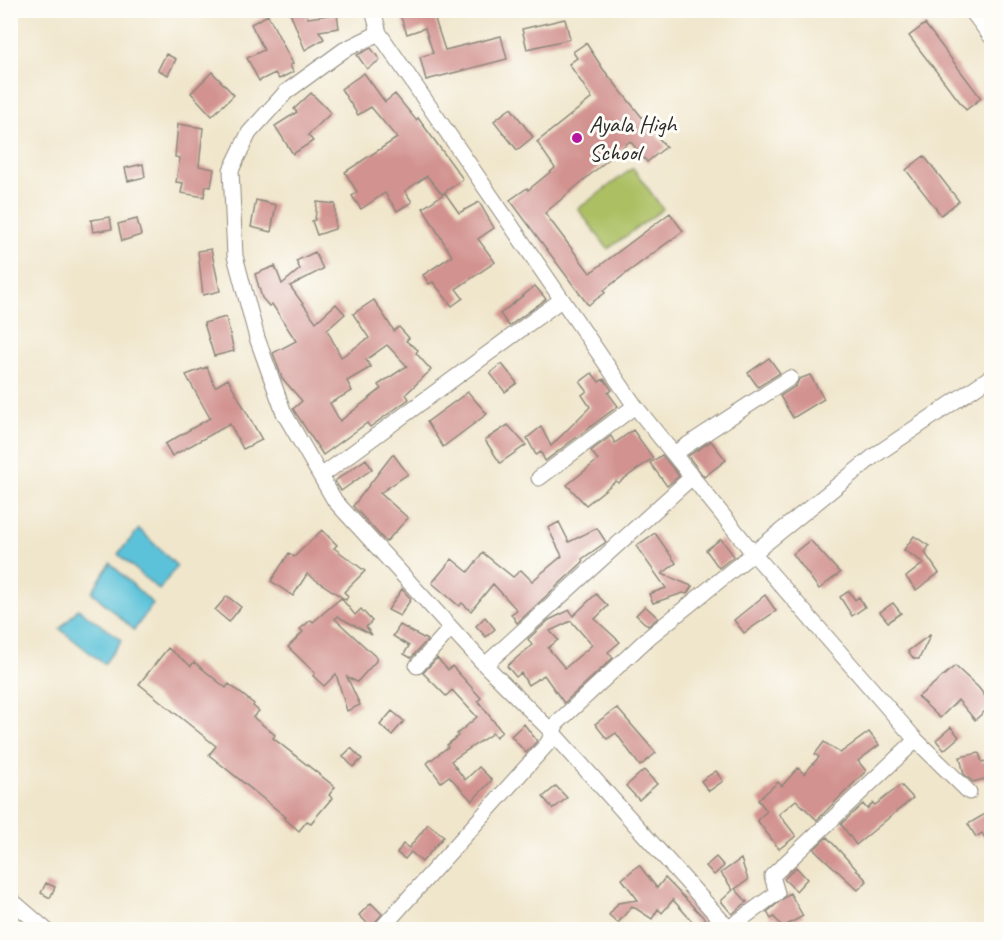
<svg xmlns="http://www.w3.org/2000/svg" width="1002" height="940" font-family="Caveat,sans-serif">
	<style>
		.green { fill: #acc064; stroke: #6c7648; stroke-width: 1.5 }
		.water { fill: #5cc2d9; stroke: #447682; stroke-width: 1.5 }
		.building { fill: #d2928f; fill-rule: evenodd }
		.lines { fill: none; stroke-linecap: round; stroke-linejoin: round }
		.street-casing { stroke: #8e887c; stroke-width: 17 }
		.street { stroke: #fff; stroke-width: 15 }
		.poi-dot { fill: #b5179e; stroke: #fdfcf7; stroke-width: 2 }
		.labels { text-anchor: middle; stroke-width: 6; stroke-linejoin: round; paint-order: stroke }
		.poi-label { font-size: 24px; fill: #2b2b2b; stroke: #fdfcf7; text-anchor: start }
	</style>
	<rect width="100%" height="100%" fill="#fdfcf7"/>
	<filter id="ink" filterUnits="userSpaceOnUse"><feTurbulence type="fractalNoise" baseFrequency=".0167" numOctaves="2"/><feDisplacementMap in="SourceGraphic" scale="12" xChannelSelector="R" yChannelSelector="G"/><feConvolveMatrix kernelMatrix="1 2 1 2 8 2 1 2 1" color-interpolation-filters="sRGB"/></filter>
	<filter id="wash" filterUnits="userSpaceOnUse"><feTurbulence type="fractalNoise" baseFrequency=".008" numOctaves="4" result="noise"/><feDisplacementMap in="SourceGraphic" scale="24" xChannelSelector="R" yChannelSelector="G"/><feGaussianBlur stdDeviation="1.35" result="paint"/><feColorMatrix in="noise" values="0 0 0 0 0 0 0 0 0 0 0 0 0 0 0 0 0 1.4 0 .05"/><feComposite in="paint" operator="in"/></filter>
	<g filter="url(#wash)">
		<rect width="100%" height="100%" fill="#f0e6cc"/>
		<path class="green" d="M633,168L663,209L608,249L578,209Z"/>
		<path class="water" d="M139,529L177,566L159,590L118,554Z
			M110,563L153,604L134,630L92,592Z
			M78,609L122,640L104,664L60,629Z"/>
		<g id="blocks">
			<path class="building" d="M289,10H305L308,18L337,14L339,28L319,31L324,39L305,50Z
				M414,10H432L445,50L501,36L507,59L426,80L420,57L433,53L425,28L407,34L400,15Z
				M268,15L293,64L290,65L293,72L279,79L275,73L259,81L247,58L264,50L251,24Z
				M565,19L570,39L527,49L522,29Z
				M925,24L981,98L966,110L909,36Z
				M586,43L603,69L666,147L647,162L630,141L545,213L590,273L670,213L683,231L604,290L605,293L588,305L510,200L527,188L528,190L555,168L537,142L592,98L569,64L577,58L573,52Z
				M371,48L380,60L367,69L357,55Z
				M166,54L176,59L168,75L158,70Z
				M212,72L234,95L212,116L191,93Z
				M364,73L385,102L395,94L416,120L418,118L463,179L442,194L427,176L405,191L412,202L397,211L385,193L361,209L352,196L357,192L345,172L397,138L371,107L358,115L341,89Z
				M311,93L331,113L308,135L313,141L293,154L275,126L297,112L294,109Z
				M511,108L533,137L517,150L494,121Z
				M178,124L203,128L199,166L214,169L211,187L206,186L204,197L181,193L183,183L176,182L180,158L175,157Z
				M924,156L959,201L941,215L906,170Z
				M143,164L145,177L128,181L125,168Z
				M445,193L459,213L479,202L494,228L478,239L495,262L456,289L463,298L452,306L433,282L429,284L423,275L452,256L423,208Z
				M256,200L276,205L271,232L251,227Z
				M317,202L335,204V229L317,235L312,221L315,220Z
				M110,217L112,229L93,232L91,220Z
				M137,219L141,235L122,241L118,224Z
				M211,249L220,291L203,295L198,251Z
				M315,252L323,269L290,286L316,322L336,304L345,314L327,330L341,357L369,338L353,314L374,300L394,331L399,327L409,338L406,341L418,350L416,353L431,370L406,394L409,399L370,427L367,423L323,455L293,409L302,401L282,378L273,353L296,341L272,304L269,306L262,298L255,274L275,266L282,284L300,269L296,261ZM387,345L407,366L378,385L381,389L340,421L330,403L352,391L347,381L371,367L366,360Z
				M535,286L546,299L509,326L500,314Z
				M226,317L234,351L214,356L204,323Z
				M769,358L780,373L758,387L748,373Z
				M502,364L517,383L505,392L490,373Z
				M207,367L215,387L228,379L262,440L243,449L230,424L172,456L165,444L210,418L186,375Z
				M592,373L599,382L604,379L612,390L608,393L618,406L545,461L541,452L536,455L527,438L541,427L551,446L590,407L582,395L587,391L580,382Z
				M810,375L824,399L793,418L780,396L796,386L799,379Z
				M468,392L487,414L443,447L427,422Z
				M508,425L526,445L500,463L485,440Z
				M633,430L653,458L618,483L616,481L586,505L567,485L598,460L591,451L611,436L615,443Z
				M711,441L726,460L704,477L688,456Z
				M393,454L408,474L380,493L408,518L386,542L353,506Z
				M662,455L679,476L667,486L650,463Z
				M366,459L372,469L341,491L335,481Z
				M559,522L569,542L597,528L606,542L582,559L583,562L517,623L511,614L517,610L493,584L471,611L462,603L459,606L432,583L452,559L468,572L483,553L513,577L521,570L532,581L562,556L548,528Z
				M322,530L337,545L334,548L365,571L344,592L348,596L346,600L307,574L293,596L271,581L289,553L294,557Z
				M655,533L676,563L662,574L692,586L687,594L683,593L653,603L649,594L666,588L636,546Z
				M914,536L929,546L925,553L939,573L916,590L906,577L924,563L904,550Z
				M721,539L734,556L719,568L706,550Z
				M810,540L840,573L819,589L793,554Z
				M402,589L411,599L400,616L388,610Z
				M849,591L855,600L859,597L865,607L852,616L840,597Z
				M596,594L608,606L595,619L620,642L608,652L613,658L564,703L544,675L528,685L521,673L516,677L507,666L532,645L528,639L549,620L570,610L573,616ZM571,621L592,645L565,668L548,648L558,640L550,631Z
				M765,595L776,611L744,633L734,620Z
				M227,596L241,607L229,622L215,610Z
				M341,598L355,615L361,609L372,621L366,627L372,635L337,616L335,619L376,657V661L357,682L347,677L360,705L347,711L336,674L324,686L313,676L315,673L288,647L303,632L300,629L311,620L313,622Z
				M893,603L901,613L888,622L880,612Z
				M645,606L658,618L648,626L636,615Z
				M485,617L495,629L486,637L476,626Z
				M400,625L427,640L411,658L404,654L409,646L393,636Z
				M931,634L919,659H914L908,651Z
				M168,648L191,666L194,662L226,688L229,684L254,704L253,706L259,711L253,717L275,735L273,738L335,787L329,795L332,798L311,823L307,821L299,831L284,818L286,817L209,755L216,746L139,684Z
				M437,658L448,670L452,666L464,679L481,698L478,701L502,732L496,737L493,733L451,761L465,780L479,767L492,780L472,801L449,776L441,782L427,763L448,747L447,745L458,736L457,734L477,717L452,690L446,696L423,673Z
				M955,666L978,687L992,705L975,720L958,700L940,718L918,697Z
				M617,708L656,753L640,766L616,733L607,739L595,724Z
				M392,711L404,721L392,735L380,725Z
				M524,724L537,741L526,753L511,736Z
				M951,727L959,737L944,750L936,740Z
				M869,732L879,745L858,761L866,771L817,820L796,800L779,814L796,836L779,849L757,820L767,811L758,800L778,782L782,786L798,768L804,774L819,757L815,754L824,742L840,753Z
				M351,748L362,759L353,767L343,756Z
				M979,753L982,762L992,760V777L973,782L964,774L960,757Z
				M644,770L657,784L639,800L626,786Z
				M716,771L723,781L709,791L701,781Z
				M901,785L913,798L856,845L841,824L863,804L867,809L873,803L875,805Z
				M556,786L567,798L553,809L543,797Z
				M992,810V851L982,833L976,837L968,824Z
				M428,824L444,836L422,862L411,852L405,859L397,853L403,844L409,848Z
				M827,837L867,881L858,890L814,849Z
				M716,857L724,866L714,875L706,866Z
				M741,859L748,880L735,889L747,902L732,914L721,901L733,890L721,873Z
				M639,865L657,888L665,878L716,930H700L673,900L662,913L658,909L652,919L632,906L618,923L609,915L618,903L638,900L622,879Z
				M796,867L807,879L796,891L784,879Z
				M46,883L55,887L50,898L41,893Z
				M790,893L803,916L783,927L774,917L771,919L767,912Z
				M371,903L382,914L371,927L359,915Z"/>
		</g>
	</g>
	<g filter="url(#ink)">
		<use href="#blocks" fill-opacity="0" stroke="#8e887c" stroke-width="1.5"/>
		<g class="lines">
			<defs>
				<path id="street" d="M373,10L379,33L635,406L754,554L916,740L969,792
					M971,10L992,38
					M379,33L344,50L286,92L249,133L231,170L235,256L257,338L284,413L335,501L485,665L553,733L730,930
					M675,453L790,378
					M321,476L561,300
					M539,478L635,406
					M485,665L693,476
					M417,666L451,628
					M10,899L46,930
					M729,928L777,893L772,876L916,740
					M380,930L548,743L557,723L648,638L874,456L992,376"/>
			</defs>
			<use href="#street" class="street-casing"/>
			<use href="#street" class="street"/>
		</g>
	</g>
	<circle class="poi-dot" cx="577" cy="138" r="6"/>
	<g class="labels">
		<g class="poi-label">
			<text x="589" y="132">Ayala High<tspan x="589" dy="28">School</tspan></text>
		</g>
	</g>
	<rect width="1002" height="940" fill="none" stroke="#fdfcf7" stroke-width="36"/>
</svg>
